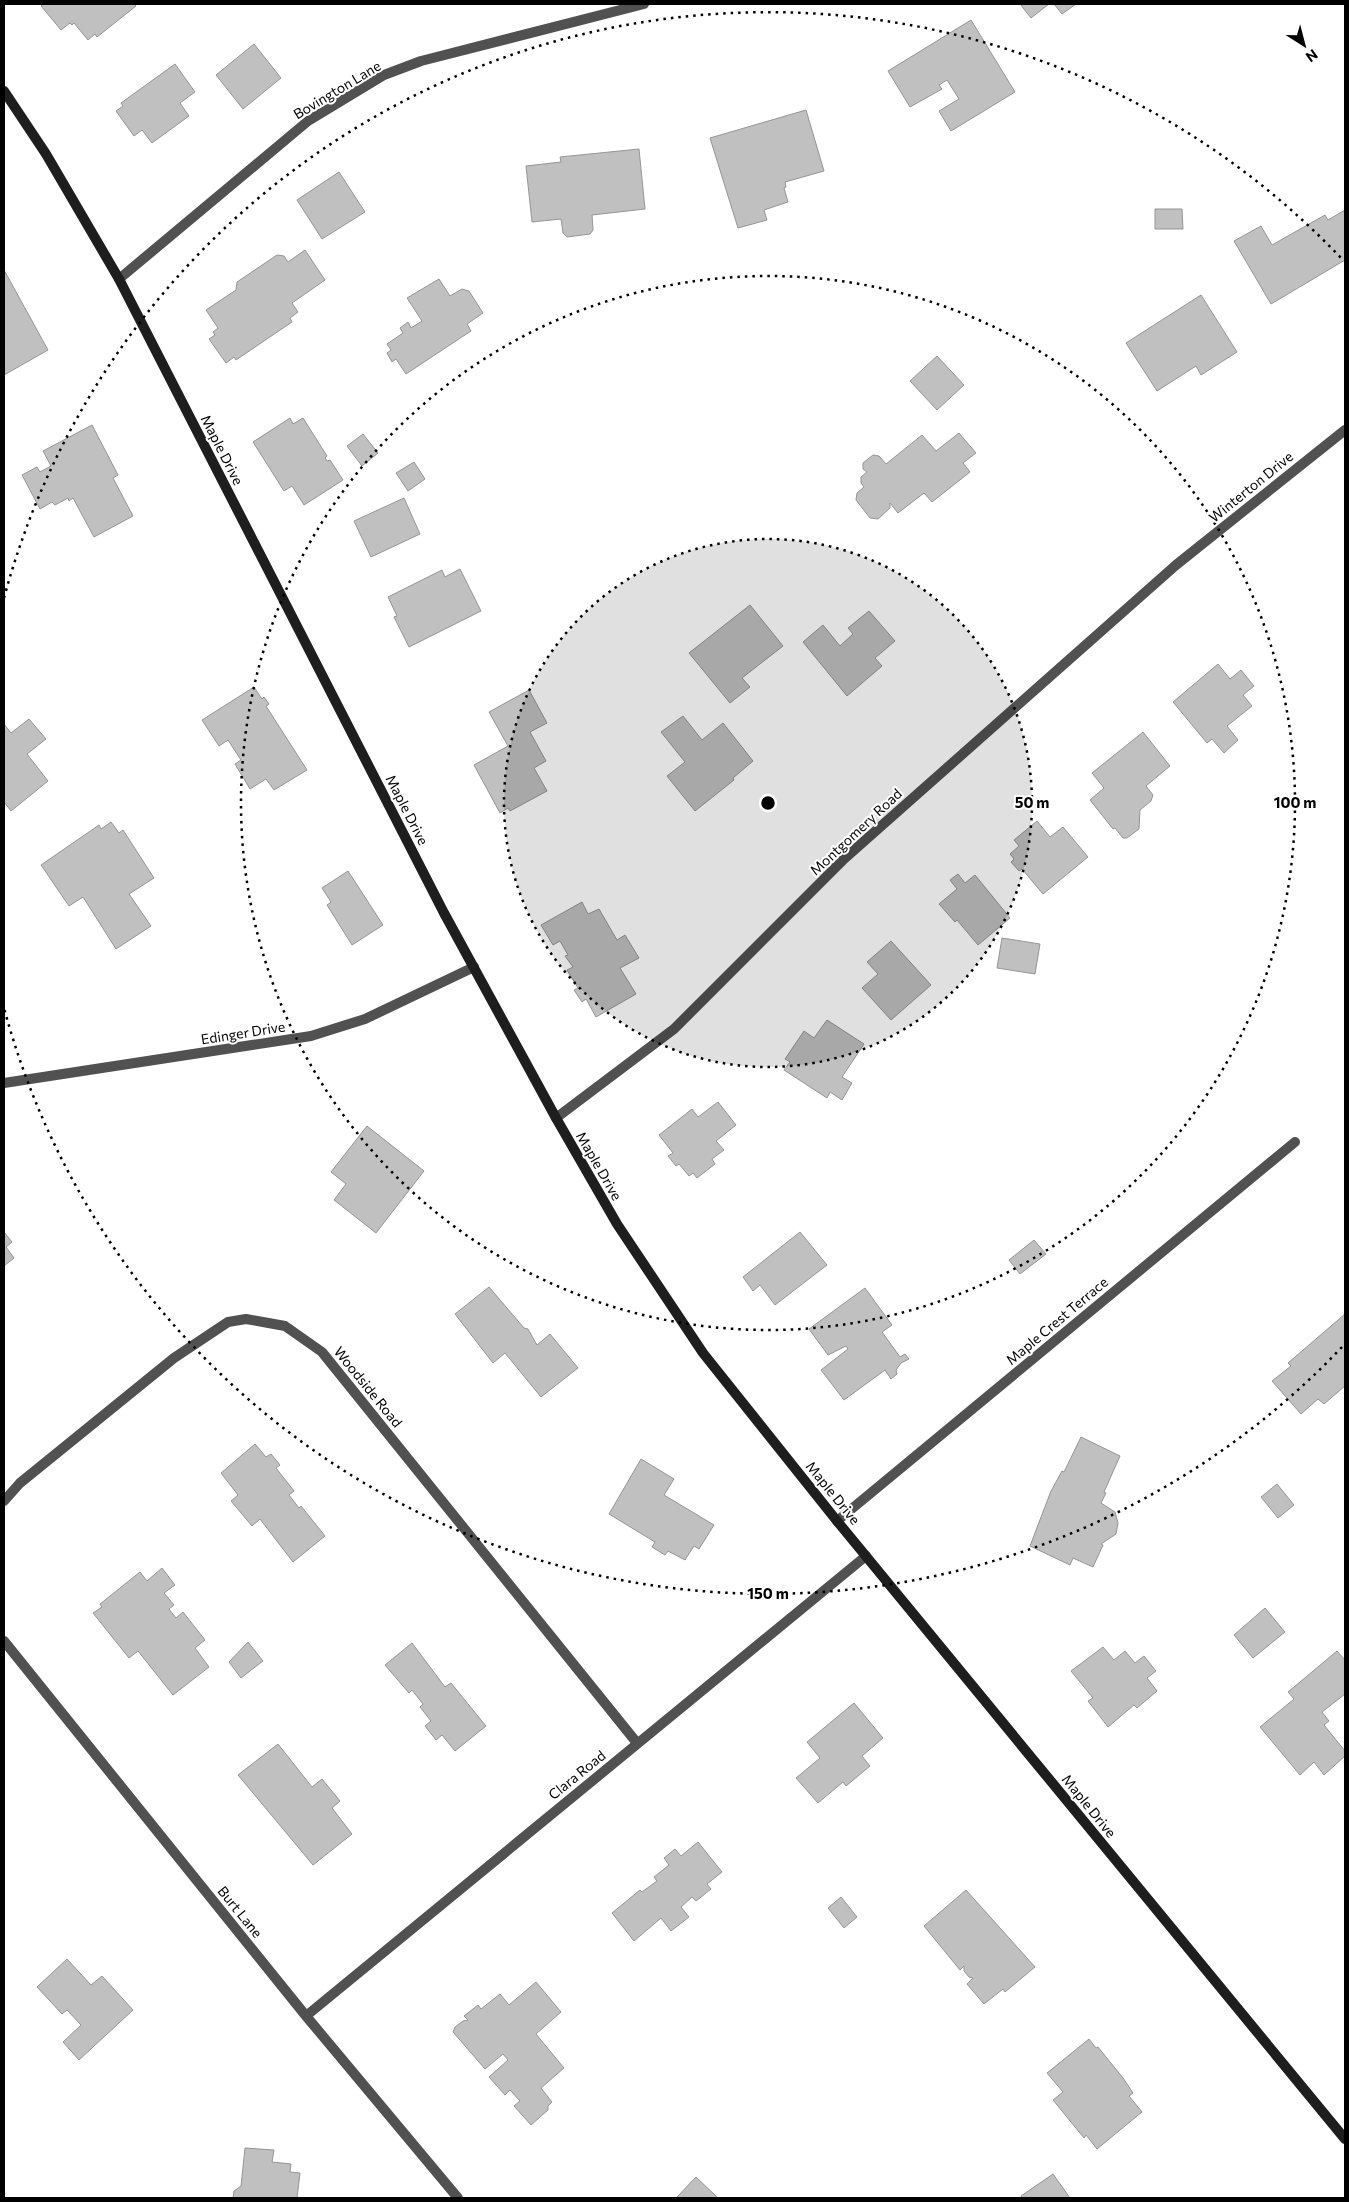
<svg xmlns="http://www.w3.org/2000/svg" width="1349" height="2202" font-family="Commissioner,sans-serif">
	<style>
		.building { fill: #c0c0c0; stroke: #959595 }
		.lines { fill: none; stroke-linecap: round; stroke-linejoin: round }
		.street { stroke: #515151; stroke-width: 10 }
		.secondary { stroke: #1e1e1e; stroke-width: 10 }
		.ring { fill: none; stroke: #000; stroke-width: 2.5; stroke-dasharray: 2.5 5 }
		.labels { text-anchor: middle; stroke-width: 4; stroke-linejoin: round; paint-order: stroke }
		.street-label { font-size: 14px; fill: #000; stroke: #fff }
		.centre { fill: #000; stroke: #fff; stroke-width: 2.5 }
		.ring-label { font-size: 15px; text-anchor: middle; font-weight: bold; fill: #000; stroke: #fff; stroke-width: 4; stroke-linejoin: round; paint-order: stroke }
	</style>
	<rect width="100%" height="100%" fill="#fff"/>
	<path class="building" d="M44,4H134L136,6L97,37L95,34L88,40L74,23L72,25L70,23L61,30L41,6Z
		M1020,4H1049L1031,18Z
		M1054,4H1076L1062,14Z
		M971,20L1015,92L951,131L939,111L959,99L947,80L939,85L942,89L910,107L888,71Z
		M254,44L281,78L243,109L216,75Z
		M175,64L195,92L180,103L189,116L152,143L142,130L134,136L116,111L123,106L121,103Z
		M806,110L824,171L785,182L786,187L784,188L788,202L764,210L767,220L738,228L710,138Z
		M639,149L645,209L592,215L593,230L590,234L567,237L563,233L561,219L532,222L526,166L561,162L560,157Z
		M339,172L365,212L322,239L297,200Z
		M1155,209H1182L1183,229H1155Z
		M1345,210V260L1271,304L1234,241L1261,226L1272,245L1325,215L1328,220Z
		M305,250L325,280L292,303L298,312L290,318L292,322L236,360L234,357L226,363L209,339L215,335L213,332L218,328L206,310L236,290L237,282L277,255L284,256L288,262Z
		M4,270L48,350L4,375Z
		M439,279L450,296L462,289L469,291L483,313L467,324L471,331L406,374L396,359L392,362L387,353L391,350L387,344L403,333L400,328L408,322L411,328L422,321L407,298Z
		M1201,295L1237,352L1201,375L1196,366L1157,391L1126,343Z
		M937,356L964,385L937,410L910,381Z
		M290,418L293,424L303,418L327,456L325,458L327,461L330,460L343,480L304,505L292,486L284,491L253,442Z
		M92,425L118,475L113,478L133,516L94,537L73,498L69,501L68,498L55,505L52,502L40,509L22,475L37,467L40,472L51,466L43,451Z
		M959,433L976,453L963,463L970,472L932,502L924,493L898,513L890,503V508L878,519L870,518L856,500L857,493L864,487L861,483V477L867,472L863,469V463L873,455L879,456L886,464L922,435L936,451Z
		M363,434L378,453L362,466L347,446Z
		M414,462L425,479L408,491L396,473Z
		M404,498L420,534L371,557L354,521Z
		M460,569L481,611L409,647L394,617L397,616L388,597L442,570L445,577Z
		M750,605L783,646L742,678L750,687L730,703L689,653Z
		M869,611L895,641L875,658L882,666L847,696L803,642L823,625L840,646L853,634L848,628Z
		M1218,664L1230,679L1241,670L1254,686L1243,695L1252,706L1227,726L1238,740L1224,753L1212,739L1207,743L1173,702Z
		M254,687L262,699L264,697L269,704L266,706L307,770L274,790L266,779L250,789L235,764L241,760L228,740L219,746L202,720Z
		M529,690L547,723L530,732L546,761L534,768L547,791L510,811L508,808L500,813L474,765L508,746L489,712Z
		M683,716L702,740L723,723L753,761L733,778L734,780L695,811L667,776L685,762L661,732Z
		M29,719L46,739L27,754L48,781L11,811L4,802V724L11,733Z
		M1143,732L1170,766L1146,786L1153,795L1151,801L1140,810L1139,829L1127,838H1123L1115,828L1113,829L1090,800L1104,788L1092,773Z
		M1037,821L1050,837L1063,827L1088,857L1043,894L1022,869L1019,871L1011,862L1014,859L1010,854L1019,846L1014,840Z
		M111,822L119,833L123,830L154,878L129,894L151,926L116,949L83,897L69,906L41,865L99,825L101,829Z
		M348,871L383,925L352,945L327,905L331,902L322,888Z
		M958,874L965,883L975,875L1010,918L978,945L957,920L955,922L939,904L957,889L950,880Z
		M582,902L588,914L599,909L617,940L625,935L639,958L620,968L636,994L596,1017L586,999L582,1002L574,990L578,988L567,970L573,967L565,956L568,955L560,941L553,945L541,925Z
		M1002,938L1040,944L1035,974L997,968Z
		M891,941L931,985L891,1020L862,988L878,974L867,962Z
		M827,1020L864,1044L842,1077L852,1083L842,1100L830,1092L827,1098L784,1070L790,1062L785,1059L804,1031L814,1038Z
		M718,1102L736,1125L716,1141L724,1150L712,1159L715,1164L697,1178L693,1173L689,1176L679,1164L676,1166L668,1156L673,1153L659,1135L692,1109L698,1117Z
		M367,1126L424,1171L376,1233L334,1200L346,1184L331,1172Z
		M4,1232L12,1242L6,1247L14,1258L4,1266Z
		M800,1232L827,1265L775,1305L760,1285L753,1291L743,1277Z
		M1034,1240L1046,1254L1020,1274L1009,1260Z
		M489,1287L524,1328L528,1329L537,1345L550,1334L578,1368L541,1397L505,1353L493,1363L455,1314Z
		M865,1288L892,1325L882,1332L900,1357L905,1354L909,1359L901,1363L896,1370L897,1374L891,1379L885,1370L844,1400L821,1370L848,1349L846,1346L828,1355L809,1329Z
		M1345,1314V1386L1324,1404L1318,1399L1301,1414L1272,1381L1291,1366L1288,1363Z
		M1081,1437L1120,1456L1104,1492L1106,1493L1101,1503L1115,1512L1118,1523L1116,1534L1101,1544L1103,1545L1093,1567L1073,1558L1070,1565L1030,1546L1051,1491L1062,1471L1064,1472Z
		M255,1444L266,1457L271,1454L280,1465L276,1468L294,1491L289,1495L299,1508L301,1506L325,1536L293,1562L260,1519L252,1526L231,1501L238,1495L221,1473Z
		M641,1459L674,1479L664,1495L714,1525L699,1549L694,1546L685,1560L668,1551L665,1555L652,1547L655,1542L609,1514Z
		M1277,1484L1294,1505L1278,1518L1261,1497Z
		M162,1568L175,1585L164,1593L174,1605L169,1609L176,1618L183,1612L205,1640L195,1648L209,1667L173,1695L138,1651L129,1658L93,1613L102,1607L100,1604L140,1572L147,1581Z
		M1265,1608L1285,1632L1253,1658L1234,1635Z
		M248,1642L263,1661L241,1678L229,1662Z
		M412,1643L445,1687L451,1683L486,1726L455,1751L442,1735L436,1740L425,1726L431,1721L420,1707L423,1704L412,1690L409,1693L385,1665Z
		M1103,1647L1114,1660L1125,1651L1135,1663L1144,1656L1156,1671L1147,1678L1157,1691L1137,1708L1134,1705L1108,1727L1088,1701L1093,1698L1071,1671Z
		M1337,1651L1345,1660V1694L1322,1712L1329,1721L1324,1725L1345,1751V1756L1324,1775L1314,1762L1300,1775L1260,1727L1294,1699L1288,1692Z
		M854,1703L883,1738L862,1756L870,1766L846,1786L843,1782L818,1803L796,1778L820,1758L807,1742Z
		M278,1744L312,1787L322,1779L340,1801L332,1808L352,1834L313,1865L238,1775Z
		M698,1842L722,1872L707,1884L711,1889L696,1901L692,1897L681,1907L689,1917L671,1931L661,1918L634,1941L612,1913L640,1890L642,1892L657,1881L654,1877L669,1865L664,1858L675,1849L681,1856Z
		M966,1890L1035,1967L1005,1992L1003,1989L984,2004L967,1984L973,1978L969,1977L964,1971V1966L960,1970L924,1926Z
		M841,1897L857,1917L844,1928L828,1908Z
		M67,1959L91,1985L102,1976L133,2010L79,2060L63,2042L81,2025L67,2010L62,2014L37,1987Z
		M536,1982L561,2012L536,2034L564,2068L541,2088L552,2102L548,2106V2110L531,2125L514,2106L520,2101L510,2090L505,2095L489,2077L508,2060L503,2054L485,2069L453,2032L455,2027L463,2021L468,2020L464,2016L478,2005L481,2009L500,1994L509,2005Z
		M1089,2039L1096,2048L1098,2047L1123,2078L1133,2093L1129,2096L1142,2112L1097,2149L1086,2135L1084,2138L1053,2100L1063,2092L1047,2073Z
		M245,2148L274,2150L272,2162L291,2164L290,2172L300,2173L297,2198H233L234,2191L241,2186Z
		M1053,2174L1070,2198H1022L1021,2196Z
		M696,2177L718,2198H676Z"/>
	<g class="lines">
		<path class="street" d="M119,279L308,121L384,75L421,61L644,4
			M4,1083L311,1036L365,1019L474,967
			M556,1118L674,1029L844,859L1176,565L1345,430
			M4,1501L20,1483L174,1358L228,1322L246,1319L285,1326L322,1352L637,1743
			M837,1521L1295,1142
			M4,1641L306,2016L458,2198
			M306,2016L866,1556"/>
		<path class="secondary" d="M4,91L46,154L119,279L444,913L556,1118L617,1224L703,1353L837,1521L1345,2139"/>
	</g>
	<circle cx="768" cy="803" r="264" fill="#000" fill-opacity=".12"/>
	<g class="ring">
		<circle cx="768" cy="803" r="264"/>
		<circle cx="768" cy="803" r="527"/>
		<path d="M1342 1347A791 791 0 0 1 4 1008M4 598A791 791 0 0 1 1342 259"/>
	</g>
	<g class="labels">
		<g class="street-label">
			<text transform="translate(337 90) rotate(-31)" y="5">Bovington Lane</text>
			<text transform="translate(222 450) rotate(63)" y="5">Maple Drive</text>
			<text transform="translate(1251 487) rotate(-39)" y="5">Winterton Drive</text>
			<text transform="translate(407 810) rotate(63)" y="5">Maple Drive</text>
			<text transform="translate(856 832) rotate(-43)" y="5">Montgomery Road</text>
			<text transform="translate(243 1033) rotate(-9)" y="5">Edinger Drive</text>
			<text transform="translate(599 1166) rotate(60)" y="5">Maple Drive</text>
			<text transform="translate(1057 1321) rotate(-40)" y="5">Maple Crest Terrace</text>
			<text transform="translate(368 1387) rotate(51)" y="5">Woodside Road</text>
			<text transform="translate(833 1493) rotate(51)" y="5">Maple Drive</text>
			<text transform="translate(577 1775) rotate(-39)" y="5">Clara Road</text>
			<text transform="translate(1089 1806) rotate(51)" y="5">Maple Drive</text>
			<text transform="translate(240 1912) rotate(51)" y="5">Burt Lane</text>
		</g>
	</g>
	<circle cx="768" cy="803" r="8" class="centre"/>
	<g class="ring-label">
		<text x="1032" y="808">50 m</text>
		<text x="1295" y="808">100 m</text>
		<text x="768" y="1599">150 m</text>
	</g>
	<rect width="1349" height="2202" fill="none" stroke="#000000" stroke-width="10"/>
	<g transform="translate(1304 45) rotate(144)" stroke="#ffffff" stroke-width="4" paint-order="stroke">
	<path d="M0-4L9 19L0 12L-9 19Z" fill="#000000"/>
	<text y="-8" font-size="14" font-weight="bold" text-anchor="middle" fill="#000000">N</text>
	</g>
</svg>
